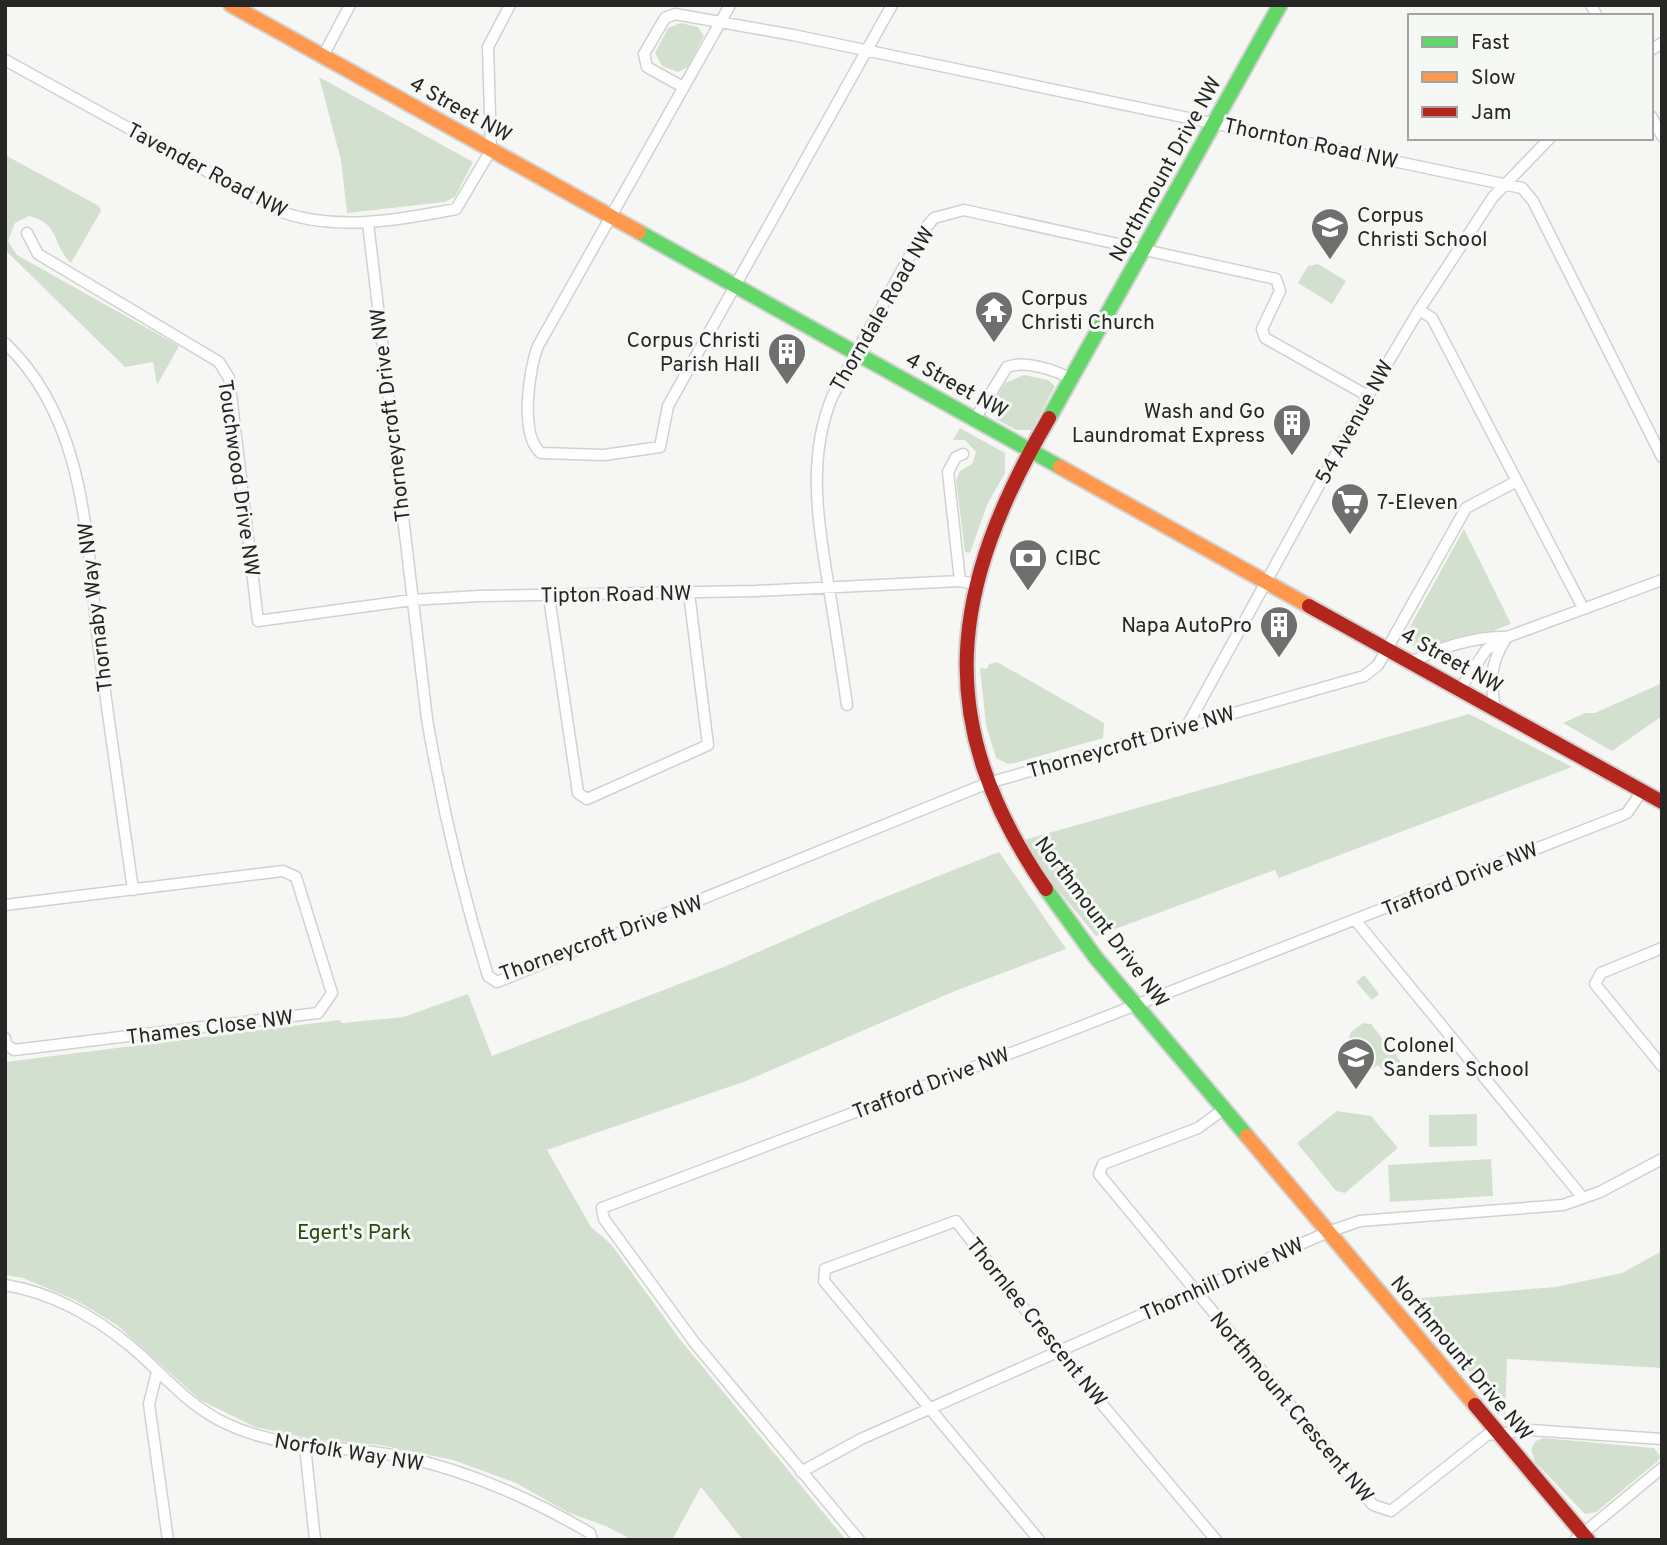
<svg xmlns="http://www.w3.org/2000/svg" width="1667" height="1545" font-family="Overpass,sans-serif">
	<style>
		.green { fill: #d4e0cf }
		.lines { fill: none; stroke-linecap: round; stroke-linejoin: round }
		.street-casing { stroke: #d1d2d0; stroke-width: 13 }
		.fast-casing { stroke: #d1d2d0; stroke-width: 18 }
		.slow-casing { stroke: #d1d2d0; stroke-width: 18 }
		.jam-casing { stroke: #d1d2d0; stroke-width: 18 }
		.street { stroke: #fefefe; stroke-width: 10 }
		.fast { stroke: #63d668; stroke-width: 14 }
		.slow { stroke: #ff974d; stroke-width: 14 }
		.jam { stroke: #b3261e; stroke-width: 14 }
		.labels { text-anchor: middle; stroke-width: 6; stroke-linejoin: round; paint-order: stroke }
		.street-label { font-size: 21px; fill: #262725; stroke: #f5f8f4 }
		.poi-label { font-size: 21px; fill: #262725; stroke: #f5f8f4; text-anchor: start }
		.park-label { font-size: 21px; fill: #244a0c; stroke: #f5f8f4 }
	</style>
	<rect width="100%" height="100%" fill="#f6f7f5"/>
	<path class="green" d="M681,23L698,27L704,36L688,67L678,72L662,66L655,53L668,28Z
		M319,77L473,162L455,197L445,202L347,213L341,160Z
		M5,155L99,206L101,211L71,263C51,244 61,224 29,216L15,223L8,241L17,255L179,346L157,385L153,362L125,367L5,250Z
		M1318,264L1346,281L1332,304L1298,283L1308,266Z
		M1024,375L1048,380L1055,386L1032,430H1016L996,419L991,407L1005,383Z
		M960,428L1005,453V473L987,505L970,553L965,552L956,480L960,471L972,464L976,452L965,440H953Z
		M1464,529L1511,624C1482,634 1433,662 1406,641V634Z
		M997,662L1104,723L1103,738L1015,763L1008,764L996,758L986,725L980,668L987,669L989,664Z
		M1662,683V716L1612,751L1563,723L1585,713H1595Z
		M1469,714L1572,767L1279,878L1275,870L1096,936L1043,872L1024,840Z
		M999,852L1066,949L955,991L746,1081L547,1150L591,1227L611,1244L682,1342L846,1540H743L701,1487L672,1540H632L606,1526L569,1513L516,1483L453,1460L380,1445L312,1439L255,1427L200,1400L117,1325L77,1301L23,1278L5,1275V1062L340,1020L342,1023L403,1017L468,994L492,1056L726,966L875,901Z
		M1364,975L1379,994L1372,1000L1356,982Z
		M1363,1023L1371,1024L1405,1067L1391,1079L1378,1065L1370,1071L1348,1040L1351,1032Z
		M1337,1111L1371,1116L1398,1148L1345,1193L1336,1191L1297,1143Z
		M1477,1114V1146L1429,1147V1115Z
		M1491,1159L1493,1196L1390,1202L1388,1165Z
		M1662,1251V1368L1507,1359L1505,1415L1413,1304L1422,1298L1555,1287L1622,1273Z
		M1543,1438L1654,1448L1660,1456L1658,1461L1596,1512L1585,1514L1535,1462L1531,1449L1536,1441Z"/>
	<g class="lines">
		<defs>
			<path id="street" d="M730,5L538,346C529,369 519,435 541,453L604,455L660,447L668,406L892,5
				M1591,5L1597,16
				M1651,50L1662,43
				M323,56L350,5
				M5,60L279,211C335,232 399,220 456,209L491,150L488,47L510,5
				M683,87L647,67L644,54L665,18L675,14L793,35L1522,188L1533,201L1662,457
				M1651,116L1662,136
				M368,223L427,719C442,807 462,891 488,976L497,982L988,783L1364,676L1378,665L1387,649L1466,508L1515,482
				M27,233L38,254L219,362L229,378L258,621L412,600L479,596L756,591L960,581L975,584
				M1419,310L1432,318L1583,608
				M5,343C90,424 86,549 100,657C111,735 122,812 133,890
				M975,419L1007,367C1025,360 1055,370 1072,379
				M960,581L948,472L956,457L963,454
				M549,597L578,793L587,799L708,745L689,593
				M1411,662C1439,648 1475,636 1506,637
				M1460,689L1486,650L1507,637L1662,580
				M847,705C841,664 835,623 828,583C818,519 807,459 832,397L924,230L934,218L964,210L1276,279L1280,291L1262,329L1265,338L1368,396
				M1495,708C1490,680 1490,665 1505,640
				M1187,726L1368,396L1419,310L1493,197L1550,138
				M5,905L283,871L296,877L332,993L318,1013L14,1050L6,1044L5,1038
				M1356,921L1583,1198
				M1662,948L1601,973L1595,984L1662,1066
				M1224,1109L1198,1128L1103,1164L1099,1174L1373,1505L1391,1511L1487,1435L1530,1430L1662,1439
				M5,1285C50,1292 94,1316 129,1345C162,1372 187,1406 227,1424C282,1450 341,1445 399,1456C468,1470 530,1498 590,1533L592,1540
				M157,1372L149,1404L168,1540
				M305,1446L315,1540
				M801,1472L861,1439L1328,1232L1360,1221L1563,1205L1600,1192L1662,1159
				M859,1540L694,1342L604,1219L602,1208L1072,1030L1620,816L1627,813L1642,791
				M1039,1540L824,1281L825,1269L956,1221L1059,1353L1216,1540
				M1575,1540L1662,1468"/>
			<path id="fast" d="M639,232L1060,467
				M1049,418L1280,5
				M1046,889L1096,958L1247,1136"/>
			<path id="slow" d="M231,5L639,232
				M1060,467L1309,606
				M1247,1136L1475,1405"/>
			<path id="jam" d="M1309,606L1662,802
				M1046,889C930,720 950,588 1049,418
				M1475,1405L1588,1540"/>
		</defs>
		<use href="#street" class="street-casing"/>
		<use href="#fast" class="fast-casing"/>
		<use href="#slow" class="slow-casing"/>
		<use href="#jam" class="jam-casing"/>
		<use href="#street" class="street"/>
		<use href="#fast" class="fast"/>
		<use href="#slow" class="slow"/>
		<use href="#jam" class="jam"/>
	</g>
	<defs>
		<symbol id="school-pin" viewBox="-11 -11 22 30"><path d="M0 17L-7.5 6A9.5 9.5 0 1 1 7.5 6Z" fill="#6f706e" stroke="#f5f8f4"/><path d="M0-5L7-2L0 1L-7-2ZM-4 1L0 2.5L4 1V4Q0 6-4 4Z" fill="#fff"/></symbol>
		<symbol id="temple-pin" viewBox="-11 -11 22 30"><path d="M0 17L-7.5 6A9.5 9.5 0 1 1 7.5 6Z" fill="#6f706e" stroke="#f5f8f4"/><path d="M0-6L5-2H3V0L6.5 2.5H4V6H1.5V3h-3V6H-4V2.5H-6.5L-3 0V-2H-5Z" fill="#fff"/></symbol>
		<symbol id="building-pin" viewBox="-11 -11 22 30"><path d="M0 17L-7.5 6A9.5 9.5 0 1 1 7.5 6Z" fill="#6f706e" stroke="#f5f8f4"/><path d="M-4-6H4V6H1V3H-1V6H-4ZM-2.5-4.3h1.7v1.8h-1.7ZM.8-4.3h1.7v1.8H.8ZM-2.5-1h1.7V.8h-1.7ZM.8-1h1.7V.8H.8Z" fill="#fff"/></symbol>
		<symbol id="supermarket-pin" viewBox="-11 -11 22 30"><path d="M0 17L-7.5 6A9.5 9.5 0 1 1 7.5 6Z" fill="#6f706e" stroke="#f5f8f4"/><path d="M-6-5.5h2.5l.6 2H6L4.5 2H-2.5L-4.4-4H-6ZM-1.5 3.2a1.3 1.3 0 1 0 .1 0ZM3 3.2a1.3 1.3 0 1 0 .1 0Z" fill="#fff"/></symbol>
		<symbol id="bank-pin" viewBox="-11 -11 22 30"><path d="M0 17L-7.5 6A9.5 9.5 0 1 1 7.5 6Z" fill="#6f706e" stroke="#f5f8f4"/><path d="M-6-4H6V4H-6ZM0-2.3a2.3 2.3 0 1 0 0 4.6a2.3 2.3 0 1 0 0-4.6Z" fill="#fff"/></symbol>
	</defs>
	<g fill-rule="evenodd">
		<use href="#school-pin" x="1308" y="205" width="44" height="60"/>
		<use href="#temple-pin" x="972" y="288" width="44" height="60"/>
		<use href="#building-pin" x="765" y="330" width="44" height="60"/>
		<use href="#building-pin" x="1270" y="401" width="44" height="60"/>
		<use href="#supermarket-pin" x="1328" y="480" width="44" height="60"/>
		<use href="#bank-pin" x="1006" y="536" width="44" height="60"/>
		<use href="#building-pin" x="1257" y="603" width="44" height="60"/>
		<use href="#school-pin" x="1334" y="1035" width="44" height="60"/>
	</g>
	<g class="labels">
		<g class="street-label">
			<text transform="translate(461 109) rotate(29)" y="7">4 Street NW</text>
			<text transform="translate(1311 143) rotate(12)" y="7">Thornton Road NW</text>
			<text transform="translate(1165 169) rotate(-61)" y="7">Northmount Drive NW</text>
			<text transform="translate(207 170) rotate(28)" y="7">Tavender Road NW</text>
			<text transform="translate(882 309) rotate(-60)" y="7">Thorndale Road NW</text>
			<text transform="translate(957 385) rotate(29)" y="7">4 Street NW</text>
			<text transform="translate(390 415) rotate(-97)" y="7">Thorneycroft Drive NW</text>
			<text transform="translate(1354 422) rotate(-61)" y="7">54 Avenue NW</text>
			<text transform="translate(239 478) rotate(82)" y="7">Touchwood Drive NW</text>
			<text transform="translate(616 594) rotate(-1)" y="7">Tipton Road NW</text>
			<text transform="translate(95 607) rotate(-97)" y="7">Thornaby Way NW</text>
			<text transform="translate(1452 660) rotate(29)" y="7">4 Street NW</text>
			<text transform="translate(1131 742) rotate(-16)" y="7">Thorneycroft Drive NW</text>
			<text transform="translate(1460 879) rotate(-22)" y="7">Trafford Drive NW</text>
			<text transform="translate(1102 922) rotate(53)" y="7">Northmount Drive NW</text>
			<text transform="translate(601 938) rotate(-20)" y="7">Thorneycroft Drive NW</text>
			<text transform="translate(210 1027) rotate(-7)" y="7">Thames Close NW</text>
			<text transform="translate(931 1083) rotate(-21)" y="7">Trafford Drive NW</text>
			<text transform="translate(1222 1279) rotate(-24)" y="7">Thornhill Drive NW</text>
			<text transform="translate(1037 1322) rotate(51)" y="7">Thornlee Crescent NW</text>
			<text transform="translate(1462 1358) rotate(50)" y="7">Northmount Drive NW</text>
			<text transform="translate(1292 1407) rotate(50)" y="7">Northmount Crescent NW</text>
			<text transform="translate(349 1452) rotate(9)" y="7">Norfolk Way NW</text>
		</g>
		<g class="poi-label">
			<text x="1357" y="222">Corpus<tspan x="1357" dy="24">Christi School</tspan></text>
			<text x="1021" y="305">Corpus<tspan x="1021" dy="24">Christi Church</tspan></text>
			<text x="760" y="347" text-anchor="end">Corpus Christi<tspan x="760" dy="24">Parish Hall</tspan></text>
			<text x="1265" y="418" text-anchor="end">Wash and Go<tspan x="1265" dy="24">Laundromat Express</tspan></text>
			<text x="1377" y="509">7-Eleven</text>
			<text x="1055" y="565">CIBC</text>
			<text x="1252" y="632" text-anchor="end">Napa AutoPro</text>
			<text x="1383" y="1052">Colonel<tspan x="1383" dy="24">Sanders School</tspan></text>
		</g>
		<g class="park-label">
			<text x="354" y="1239">Egert's Park</text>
		</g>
	</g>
	<rect width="1667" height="1545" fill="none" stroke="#262725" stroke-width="14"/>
	<rect x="1408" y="14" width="245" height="126" fill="#f5f8f4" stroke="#a2a4a1" stroke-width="2"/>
	<rect x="1422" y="37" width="35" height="10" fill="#63d668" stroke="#a2a4a1" stroke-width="2"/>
	<text x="1471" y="49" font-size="21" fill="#262725">Fast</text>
	<rect x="1422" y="72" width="35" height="10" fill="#ff974d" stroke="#a2a4a1" stroke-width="2"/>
	<text x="1471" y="84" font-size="21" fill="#262725">Slow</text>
	<rect x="1422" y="107" width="35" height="10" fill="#b3261e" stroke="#a2a4a1" stroke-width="2"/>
	<text x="1471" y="119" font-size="21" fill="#262725">Jam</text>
</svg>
